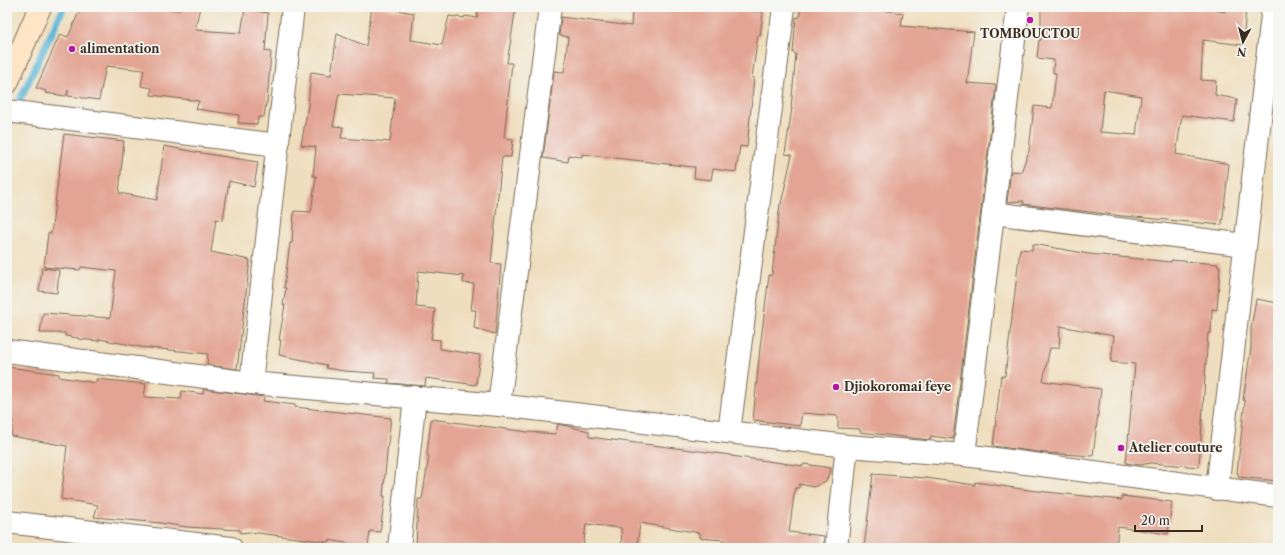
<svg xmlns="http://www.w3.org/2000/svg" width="1285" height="555" font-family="'Libre Caslon Text',serif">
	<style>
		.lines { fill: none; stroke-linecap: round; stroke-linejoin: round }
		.stream { stroke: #59b5d7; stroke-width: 7 }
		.building { fill: #e3a493; fill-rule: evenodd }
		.street-casing { stroke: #7a6956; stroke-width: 24 }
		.secondary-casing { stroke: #7a6956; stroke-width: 24 }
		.street { stroke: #fff; stroke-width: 22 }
		.secondary { stroke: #fde5c5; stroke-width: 22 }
		.poi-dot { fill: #b5179e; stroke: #f6f6f2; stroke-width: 1.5 }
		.labels { text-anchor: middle; stroke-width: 3.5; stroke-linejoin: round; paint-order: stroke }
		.poi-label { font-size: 12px; font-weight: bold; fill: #3b2a1e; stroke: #f6f6f2; text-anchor: start }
	</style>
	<rect width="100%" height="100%" fill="#f6f6f2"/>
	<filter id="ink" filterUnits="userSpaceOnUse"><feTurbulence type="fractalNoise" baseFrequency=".025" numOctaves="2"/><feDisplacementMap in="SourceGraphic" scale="8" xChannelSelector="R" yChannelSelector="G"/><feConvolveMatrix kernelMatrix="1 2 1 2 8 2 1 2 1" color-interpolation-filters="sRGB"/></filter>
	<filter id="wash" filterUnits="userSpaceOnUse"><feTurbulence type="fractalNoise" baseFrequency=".012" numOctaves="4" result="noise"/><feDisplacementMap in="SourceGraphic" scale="16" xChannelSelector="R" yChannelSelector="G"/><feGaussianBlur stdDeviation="0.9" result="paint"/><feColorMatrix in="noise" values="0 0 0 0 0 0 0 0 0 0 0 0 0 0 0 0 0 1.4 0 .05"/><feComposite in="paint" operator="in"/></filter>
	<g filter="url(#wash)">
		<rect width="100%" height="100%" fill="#efdebd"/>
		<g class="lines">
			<path class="stream" d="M7,127L64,7"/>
		</g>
		<g id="blocks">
			<path class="building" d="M81,7H143L180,10V7H200L195,30L241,33L245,9L268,13L265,51L271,52L267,103H266L264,117H258L257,124L238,123L239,115L196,109L199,101L151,95L152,88L141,86L144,70L106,66L99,100L68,96V90L66,96L45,93L46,91L36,88L60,34L68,37Z
				M372,7H379L414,13L411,40L442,45L449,16L464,18L465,16L477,18L478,7H516L507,63H512L504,138L513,139L511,157H502L491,263L501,264L495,334L474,328L476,310H471L474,284L463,283L464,276L418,271L416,307L435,309L431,339L440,340V349L480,355L476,385L426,378L425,386L388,383L389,379L374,378L375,373L344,371L326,368L327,365L279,355L281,340H279L285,305H283L286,288H284L290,243H292L294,211L311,212L316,176H313L316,147L301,145L308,106L311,72L331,75L337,34L366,46ZM339,94L395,98L390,142L341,138L343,127L333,126Z
				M635,7H714L763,12L760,36L758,35L752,78H754L747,147L740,146L736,172L713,169L711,180L694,178L695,167H693L582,154V157L569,155L568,162L543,158L554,71L564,72L568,37L559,35L561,17L631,26L632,11H635Z
				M801,7H861L903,13L901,26L974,32L967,83L996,85L953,439L931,436L930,440L860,432V429L838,428V416L802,413L800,426L753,420L760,348L769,275H772L780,204H781L792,155L785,154L792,108H791L796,54L793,53L796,17L799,18Z
				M1041,7H1198L1225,12L1226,7H1246L1243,45L1203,40L1201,80L1216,81L1215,95L1237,99L1234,122L1182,115L1176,154L1229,164L1222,225L1123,216L1047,207L1023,204L1024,201L1007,202L1011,171L1021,172L1029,151L1034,106L1052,108L1056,73H1053L1054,60L1037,58L1039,40H1041ZM1104,90L1141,96L1136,135L1100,132Z
				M64,134L124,141L119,193L157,200L164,146L195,152L258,162L254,187L229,181L223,220L216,219L211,252L250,260L237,369L207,365L208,354L141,347L99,339V341L78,339V338L65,336V333H40L43,313L110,318L116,271L81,267L80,270L44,267L48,233L51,234Z
				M1033,244L1089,254L1171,262V260L1218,264V266L1220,267L1217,310L1212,309L1211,333H1208L1199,467L1151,463L1140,465L1126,463L1135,364L1111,362L1114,336L1060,326L1059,348H1050L1043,381L1101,389L1093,456L1045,453L993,446L1001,376H1005L1020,249L1032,250Z
				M42,268L59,270L57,293L39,291Z
				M1256,299L1278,303V481L1238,477V473H1237L1245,401L1243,400L1251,348V328Z
				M7,367L59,374V377L96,383V379L146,384L144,397L181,399L182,391L203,394L204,389L264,397L263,401L295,405V407L391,418L388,443L383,496H385L380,532L370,531L368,547L329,540L328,542L250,532L240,533V530L186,527L161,523L94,517L98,505L61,499L67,446L11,436L13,421L7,420Z
				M431,419L528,432L556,434L558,424L589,431V437L731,455V456L803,466L804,464L831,468L826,481L814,487L799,484V488H795L789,532L824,536V548H721L723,540L700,538V533L640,523L637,548H622L621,528L586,524L583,548H416L418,499H422L429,456L427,455Z
				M873,474L926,478L975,485V482L1028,490L1122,500V496L1172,502L1168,534L1118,527L1116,548H864Z"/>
		</g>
	</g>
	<g filter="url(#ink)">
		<use href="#blocks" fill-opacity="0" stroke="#7a6956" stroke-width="1"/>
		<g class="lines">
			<defs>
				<path id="street" d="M7,111L278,145
					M993,213L1245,245
					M7,351L251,383L499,405L847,446L964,455L1278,496
					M251,383L293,7
					M499,405L550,7
					M729,432L784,7
					M964,455L1018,7
					M1217,489L1273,7
					M7,522L231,548
					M399,548L415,397
					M836,548L847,446"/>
				<path id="secondary" d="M7,83L40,7"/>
			</defs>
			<use href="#street" class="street-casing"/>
			<use href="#secondary" class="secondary-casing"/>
			<use href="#street" class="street"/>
			<use href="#secondary" class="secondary"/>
		</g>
	</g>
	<g class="poi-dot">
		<circle cx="1030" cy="20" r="4"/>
		<circle cx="72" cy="49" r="4"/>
		<circle cx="836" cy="387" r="4"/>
		<circle cx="1121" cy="448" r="4"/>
	</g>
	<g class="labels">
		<g class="poi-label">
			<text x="1030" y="38" text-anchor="middle">TOMBOUCTOU</text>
			<text x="80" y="53">alimentation</text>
			<text x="844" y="391">Djiokoromai feye</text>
			<text x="1129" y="452">Atelier couture</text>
		</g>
	</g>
	<rect width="1285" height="555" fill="none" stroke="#f6f6f2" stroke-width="24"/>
	<g transform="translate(1243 42) rotate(187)" stroke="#f6f6f2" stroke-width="3" paint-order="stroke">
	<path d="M0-3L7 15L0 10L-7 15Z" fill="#3b2a1e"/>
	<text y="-6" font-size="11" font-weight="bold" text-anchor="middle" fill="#3b2a1e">N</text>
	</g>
	<path d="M1135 525v6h67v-6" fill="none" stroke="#3b2a1e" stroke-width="2"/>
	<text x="1141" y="525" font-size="12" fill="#3b2a1e" stroke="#f6f6f2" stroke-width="3" paint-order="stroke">20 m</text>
</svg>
